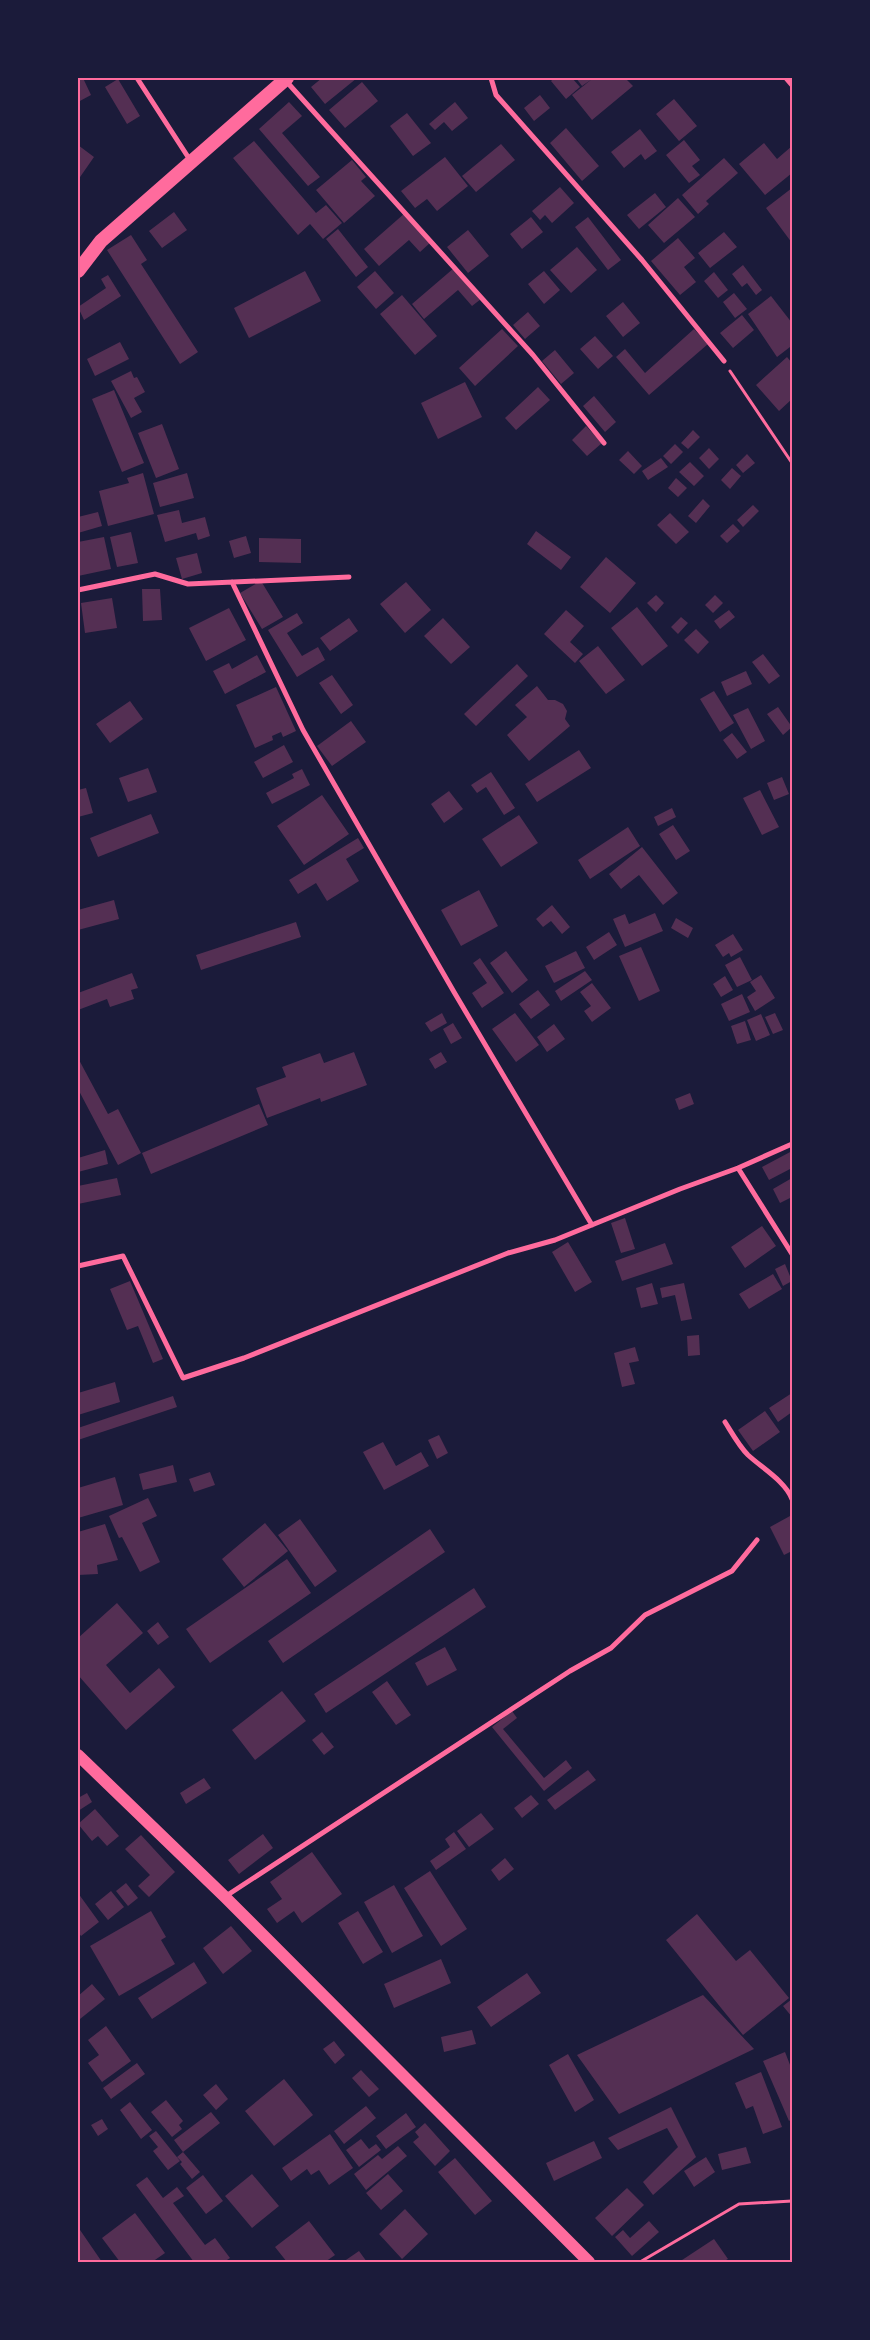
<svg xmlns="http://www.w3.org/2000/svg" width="870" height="2340" font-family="'Noto Serif',serif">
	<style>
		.building { fill: #542f53 }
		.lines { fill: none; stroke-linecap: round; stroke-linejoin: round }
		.path { stroke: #ff6b9d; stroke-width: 3 }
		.minor { stroke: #ff6b9d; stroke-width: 5 }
		.primary { stroke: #ff6b9d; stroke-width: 12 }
		.trunk { stroke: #ff6b9d; stroke-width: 14 }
		.neatline { fill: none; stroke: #ff6b9d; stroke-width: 2 }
	</style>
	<rect width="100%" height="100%" fill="#1b1b3a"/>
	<path class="building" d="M83,78L91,95L78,102V80Z
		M322,78H357L325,104L311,87Z
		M554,78H572L580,87L566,99L551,81Z
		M576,78H625L633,86L592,120L572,95L592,79L582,86Z
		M118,79L140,116L127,124L105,87Z
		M362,82L378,101L345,128L329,110Z
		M540,95L550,108L534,121L524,108Z
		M674,99L697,126L679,141L656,114Z
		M289,102L302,116L282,133L320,177L308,186L259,129Z
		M455,102L468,118L452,131L444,122L435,130L429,124Z
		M407,113L431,143L413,156L390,126Z
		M566,128L599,166L582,181L550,143Z
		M640,129L657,151L645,160L641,154L624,168L611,152Z
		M684,140L700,160L692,166L700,175L689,183L666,155Z
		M254,141L316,213L326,205L342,223L323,239L310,224L298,235L233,158Z
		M764,143L777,159L792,146V173L765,195L739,164Z
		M501,144L515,160L476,192L462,176Z
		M78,145L94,157L78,180Z
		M445,157L468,186L437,211L427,199L415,208L401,191Z
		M724,158L738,173L706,201L709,204L698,214L682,195Z
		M352,160L366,177L361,181L375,196L344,223L316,190Z
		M560,187L574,203L552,223L545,215L540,220L532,211Z
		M792,188V243L766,208Z
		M655,193L666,207L639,229L627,215Z
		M678,198L695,217L664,243L648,225Z
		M174,212L187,230L162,248L149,231Z
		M405,213L431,242L420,252L409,240L379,266L364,249Z
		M531,217L543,232L522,249L510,234Z
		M588,217L621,260L608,270L575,227Z
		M338,229L368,267L356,277L326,239Z
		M468,230L489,256L468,273L447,247Z
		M724,232L737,247L710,268L698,253Z
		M131,235L147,260L141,264L198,352L180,364L107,250Z
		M678,238L695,258L684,267L696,282L680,295L651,261Z
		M577,247L597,270L571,293L550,270Z
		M743,265L762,290L756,295L747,283L742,287L732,274Z
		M454,268L481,299L472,306L458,290L424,319L412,304Z
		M305,271L321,301L249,338L234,308Z
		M375,271L394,293L376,309L357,287Z
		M544,271L560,290L544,304L528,284Z
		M714,272L728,290L718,298L704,281Z
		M108,275L121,296L84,320L78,307L106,288L101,279Z
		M734,293L747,309L735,318L723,302Z
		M402,295L437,336L415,355L380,314Z
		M771,296L792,323L790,347L777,357L748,314Z
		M623,302L640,323L623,337L606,316Z
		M528,312L540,326L525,339L513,325Z
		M742,315L754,330L733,348L720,333Z
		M502,329L518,346L475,386L459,368Z
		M694,329L708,344L649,395L616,357L625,349L645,373Z
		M595,336L613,356L598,369L580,349Z
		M120,342L129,359L95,376L87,359Z
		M555,350L574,373L561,384L542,361Z
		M787,357L792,363V399L779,411L756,385Z
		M131,371L134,378L137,377L145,392L134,398L142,412L131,418L111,381Z
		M465,382L482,417L438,439L421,403Z
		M538,387L550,400L516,430L505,418Z
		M114,390L144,463L122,472L92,399Z
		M594,396L616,422L605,432L583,406Z
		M162,424L179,469L156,478L138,433Z
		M586,426L602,443L587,456L572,440Z
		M693,430L700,437L688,449L681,443Z
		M675,444L683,452L671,464L663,456Z
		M709,448L719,459L709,469L699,458Z
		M628,451L642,466L634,474L619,460Z
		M747,454L755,463L743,473L736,465Z
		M661,458L668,467L648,480L642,471Z
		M690,462L704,476L694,486L679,472Z
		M732,468L741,476L730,489L721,480Z
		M143,473L154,514L108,526L99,491L129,483L127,478Z
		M187,473L194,498L160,507L153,483Z
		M676,478L687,488L678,497L668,488Z
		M703,499L710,506L696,523L688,516Z
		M753,505L759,511L743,527L737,520Z
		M179,510L182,523L205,517L210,536L198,540L196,533L165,542L157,515Z
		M98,512L102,526L78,533V517Z
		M670,513L689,532L676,544L657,525Z
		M733,524L740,531L727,543L720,536Z
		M536,531L571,557L561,570L527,544Z
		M131,532L138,563L117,567L110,537Z
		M246,536L251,553L234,558L229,541Z
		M104,537L111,569L78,576V542Z
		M259,538L301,539V563L259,562Z
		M197,553L202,573L182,579L176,558Z
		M606,557L636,583L610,613L580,587Z
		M261,581L283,617L262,629L240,593Z
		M406,582L431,610L405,633L380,604Z
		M142,589H160L162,620L143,621Z
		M656,595L664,603L656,612L647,603Z
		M715,595L723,603L713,613L705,605Z
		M112,598L117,628L85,633L81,603Z
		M637,607L668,646L642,666L611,628Z
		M229,608L246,640L206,661L189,628Z
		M566,610L584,626L570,642L583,654L575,663L544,634Z
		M729,610L735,617L720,629L714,621Z
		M297,613L303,623L287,633L302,656L318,647L325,660L297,677L268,630Z
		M681,617L688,623L678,634L671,627Z
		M349,618L358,631L330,651L320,638Z
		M443,618L470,647L451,664L424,636Z
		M696,629L709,642L698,654L684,640Z
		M598,646L625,680L606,694L579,661Z
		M763,654L780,676L769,684L752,662Z
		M257,655L266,672L225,694L213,671L229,663L232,669Z
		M517,664L528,676L476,726L464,714Z
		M746,671L752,684L727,696L721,682Z
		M332,675L353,705L341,714L319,683Z
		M537,686L548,700H555L563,704L567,711L565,719L570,726L529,761L507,735L527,717L515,705Z
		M276,687L296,731L283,737L281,732L272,736L273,740L255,748L236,705Z
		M714,691L734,723L720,732L700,699Z
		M130,701L143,719L110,743L96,724Z
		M778,707L792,727L783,735L767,714Z
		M748,708L765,741L751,749L733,715Z
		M351,721L366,742L332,766L317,746Z
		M732,733L747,752L737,759L723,740Z
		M284,745L293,762L263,778L254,762Z
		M579,750L591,768L537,802L525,784Z
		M148,768L157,792L128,802L119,778Z
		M302,769L310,785L272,804L266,793L294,778L292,774Z
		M491,772L515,808L504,815L486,787L477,793L471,785Z
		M782,777L789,794L774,800L767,783Z
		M86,788L93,813L78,817V790Z
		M760,790L779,827L762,835L743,798Z
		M449,791L463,809L444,823L431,804Z
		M322,795L349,834L304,865L277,826Z
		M672,808L676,817L658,826L654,817Z
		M151,814L159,833L98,857L90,838Z
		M519,815L538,843L501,867L482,839Z
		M673,825L690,851L676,860L659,834Z
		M628,827L640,846L590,879L578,860Z
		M358,838L364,848L346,859L359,881L327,901L316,883L298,894L289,880Z
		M642,847L678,893L663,905L639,875L621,889L609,874Z
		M479,890L498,926L461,946L441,910Z
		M114,900L119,919L78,930V910Z
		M552,905L570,927L562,934L551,921L543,927L536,919Z
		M655,913L663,931L625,947L613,919L625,914L629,924Z
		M676,918L693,928L688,938L671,928Z
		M296,922L301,937L201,970L196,955Z
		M609,932L617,945L594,960L586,947Z
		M733,934L743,950L731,957L729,953L723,957L715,945Z
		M641,947L660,991L639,1001L619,956Z
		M506,951L528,980L512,993L490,963Z
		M576,951L585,968L554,983L545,966Z
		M740,957L752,980L737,987L725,965Z
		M480,958L504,993L482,1008L472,993L487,983L473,963Z
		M585,971L592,980L561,1001L555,991Z
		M132,973L138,988L131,990L134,999L110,1007L107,999L78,1010V993Z
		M761,975L775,998L755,1011L747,997L756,991L750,982Z
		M725,976L733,990L721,997L713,984Z
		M592,983L611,1008L592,1022L584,1011L591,1006L580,992Z
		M538,990L550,1005L531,1019L519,1004Z
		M742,994L750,1012L729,1021L721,1004Z
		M442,1013L447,1023L431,1032L425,1023Z
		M515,1013L539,1045L516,1062L492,1029Z
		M775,1013L783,1030L773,1034L765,1017Z
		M761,1014L770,1035L756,1041L747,1020Z
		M745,1021L751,1040L737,1044L731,1026Z
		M453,1023L462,1038L451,1044L443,1029Z
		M554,1024L565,1039L547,1052L537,1037Z
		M354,1052L367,1085L321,1102L320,1098L267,1118L256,1088L286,1077L282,1067L320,1053L324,1063Z
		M441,1052L447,1062L435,1069L429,1059Z
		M78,1058L108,1114L118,1109L141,1153L118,1165L78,1089Z
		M690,1093L694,1104L679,1110L675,1099Z
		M259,1104L268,1125L151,1174L142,1153Z
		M105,1150L108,1164L78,1172V1158Z
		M792,1151V1168L769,1180L762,1167Z
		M117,1178L121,1195L78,1204V1186Z
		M792,1178V1197L780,1203L773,1189Z
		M625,1218L635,1249L621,1253L611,1223Z
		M762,1226L776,1246L745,1268L731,1247Z
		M568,1242L592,1282L575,1292L552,1252Z
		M665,1243L673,1264L622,1281L615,1261Z
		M785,1264L792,1281L783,1286L775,1269Z
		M773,1274L782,1289L749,1309L739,1294Z
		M130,1281L163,1359L153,1363L138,1326L127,1330L110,1289Z
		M652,1283L658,1304L641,1308L636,1288Z
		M684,1283L692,1319L681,1321L675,1295L662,1298L660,1288Z
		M699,1335L700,1355L688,1356L687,1336Z
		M635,1347L639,1361L629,1363L635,1384L622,1387L614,1353Z
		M115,1382L120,1402L78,1415V1393Z
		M792,1393V1412L778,1422L769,1408Z
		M173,1396L177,1407L78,1440V1428Z
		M765,1411L780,1432L753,1451L738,1430Z
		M439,1435L448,1453L437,1459L428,1440Z
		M383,1442L396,1466L421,1452L429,1466L384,1490L363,1452Z
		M173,1465L177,1482L143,1490L139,1474Z
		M210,1472L215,1485L194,1492L189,1479Z
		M115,1477L123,1505L78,1518V1488Z
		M148,1498L157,1516L142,1523L160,1562L140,1572L122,1537L119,1538L109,1516Z
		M790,1516L792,1521V1551L784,1555L770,1527Z
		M300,1519L337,1571L315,1587L278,1535Z
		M265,1523L288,1551L244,1587L222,1559Z
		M105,1524L118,1560L97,1565L98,1574L78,1575V1532Z
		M430,1529L445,1552L283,1663L268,1641Z
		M287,1559L311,1593L210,1663L186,1629Z
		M474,1588L486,1607L326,1713L314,1694Z
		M117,1603L143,1633L106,1665L130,1693L159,1668L175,1687L126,1730L78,1675V1638Z
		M158,1622L169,1637L158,1645L147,1631Z
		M445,1647L457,1670L427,1686L415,1663Z
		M387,1681L411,1715L396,1725L372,1692Z
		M282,1691L306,1721L255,1760L232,1730Z
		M512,1711L517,1718L503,1729L544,1778L566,1760L572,1768L544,1791L492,1727Z
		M322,1732L334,1747L324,1755L312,1740Z
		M588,1770L596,1780L555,1810L547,1800Z
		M204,1778L211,1788L186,1804L180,1793Z
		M87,1793L92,1802L78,1811V1798Z
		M531,1795L539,1804L522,1818L514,1808Z
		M95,1809L119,1836L107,1846L98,1836L92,1841L78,1824Z
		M481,1813L494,1829L469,1847L457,1831Z
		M454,1832L466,1849L436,1870L430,1861L450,1847L445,1839Z
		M263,1834L273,1848L239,1874L228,1860Z
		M141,1835L175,1872L149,1897L138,1886L150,1875L125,1849Z
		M312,1852L342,1894L302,1923L294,1911L277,1923L267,1909L282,1899L270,1882Z
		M505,1858L514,1869L499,1881L491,1870Z
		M430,1871L467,1929L441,1946L404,1888Z
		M126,1883L138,1898L128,1906L116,1891Z
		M394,1885L423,1936L392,1953L364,1902Z
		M111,1891L124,1907L108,1920L95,1904Z
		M78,1893L99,1922L81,1936L78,1932Z
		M151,1911L166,1937L161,1940L175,1964L119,1996L90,1946Z
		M358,1911L383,1952L363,1964L338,1923Z
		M697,1914L736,1961L750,1950L789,1998L743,2035L666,1940Z
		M231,1926L252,1951L223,1974L203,1948Z
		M441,1959L451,1983L394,2008L384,1984Z
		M194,1962L207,1983L152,2019L138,1998Z
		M527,1973L541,1993L491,2027L477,2007Z
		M92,1984L105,1999L80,2019L78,2016V1996Z
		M703,1995L754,2049L619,2114L577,2055Z
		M792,1999V2017L783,2006Z
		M106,2026L131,2061L102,2082L88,2063L99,2055L88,2040Z
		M472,2030L476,2044L444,2052L441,2037Z
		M334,2041L345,2055L335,2064L323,2049Z
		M785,2052L792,2070V2119L789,2121L763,2061Z
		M568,2054L594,2100L575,2112L549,2065Z
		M137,2063L145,2074L111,2099L103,2088Z
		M361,2070L379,2089L369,2097L352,2078Z
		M761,2072L782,2127L763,2134L753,2106L746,2109L735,2083Z
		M284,2079L313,2115L274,2146L245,2111Z
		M216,2084L228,2099L216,2110L203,2095Z
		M166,2100L183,2121L179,2125L182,2129L172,2137L151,2112Z
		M130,2102L152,2130L141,2139L120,2110Z
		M366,2106L376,2118L344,2144L334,2131Z
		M671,2107L696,2157L653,2195L643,2182L678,2147L667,2128L618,2150L608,2138Z
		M211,2112L220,2123L183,2152L174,2140Z
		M406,2113L416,2127L386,2149L376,2136Z
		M102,2119L108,2129L98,2136L91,2125Z
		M425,2123L450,2151L435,2166L413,2142L419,2137L415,2132Z
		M156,2131L180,2161L168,2170L153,2151L158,2147L149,2136Z
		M330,2134L353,2168L329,2185L319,2170L311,2175L307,2169L291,2181L282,2168Z
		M361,2139L369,2149L376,2144L381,2150L359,2167L346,2150Z
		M594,2141L602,2158L554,2181L546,2163Z
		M398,2146L407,2156L366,2190L354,2174L378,2155L382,2159Z
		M746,2147L751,2163L722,2170L718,2154Z
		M183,2152L200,2172L192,2179L180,2164L182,2162L177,2157Z
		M706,2157L715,2172L694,2187L684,2171Z
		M455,2158L492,2201L475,2215L438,2172Z
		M252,2174L279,2206L252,2228L225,2196Z
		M388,2174L403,2191L381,2210L366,2193Z
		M203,2175L223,2201L206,2214L186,2188Z
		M147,2177L163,2198L177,2187L184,2196L173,2203L205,2245L215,2238L230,2258L224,2262H194L136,2185Z
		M627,2188L644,2205L612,2236L595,2218Z
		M405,2209L428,2234L402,2259L379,2234Z
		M135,2213L165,2253L152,2262H120L102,2238Z
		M309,2221L335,2255L325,2262H287L275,2247Z
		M649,2221L659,2232L632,2256L615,2237L623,2230L630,2238Z
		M78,2227L102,2262H78Z
		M714,2239L728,2259L722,2262H679Z
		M359,2251L367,2262H343Z"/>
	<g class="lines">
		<path class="path" d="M730,371L792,463
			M640,2262L739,2204L792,2201"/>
		<path class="minor" d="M137,78L190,160
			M491,78L496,95L642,260L724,361
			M786,78L792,85
			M286,81L533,355L604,443
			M232,582L303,730L454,992L592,1225
			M78,590L155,574L188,584L349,577
			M738,1168L792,1254
			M78,1266L123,1256L183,1378L244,1358L508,1253L555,1240L680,1189L738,1168L792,1144
			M725,1422C732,1433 739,1446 748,1455C762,1468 785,1481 792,1499
			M226,1896L570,1671L611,1648L645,1615L732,1571L757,1540"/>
		<path class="primary" d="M78,1755L225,1897L589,2262"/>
		<path class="trunk" d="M78,271L101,241L287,78"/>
	</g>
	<rect width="870" height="2340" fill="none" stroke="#1b1b3a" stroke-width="158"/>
	<rect x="79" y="79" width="712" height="2182" class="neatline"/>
</svg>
